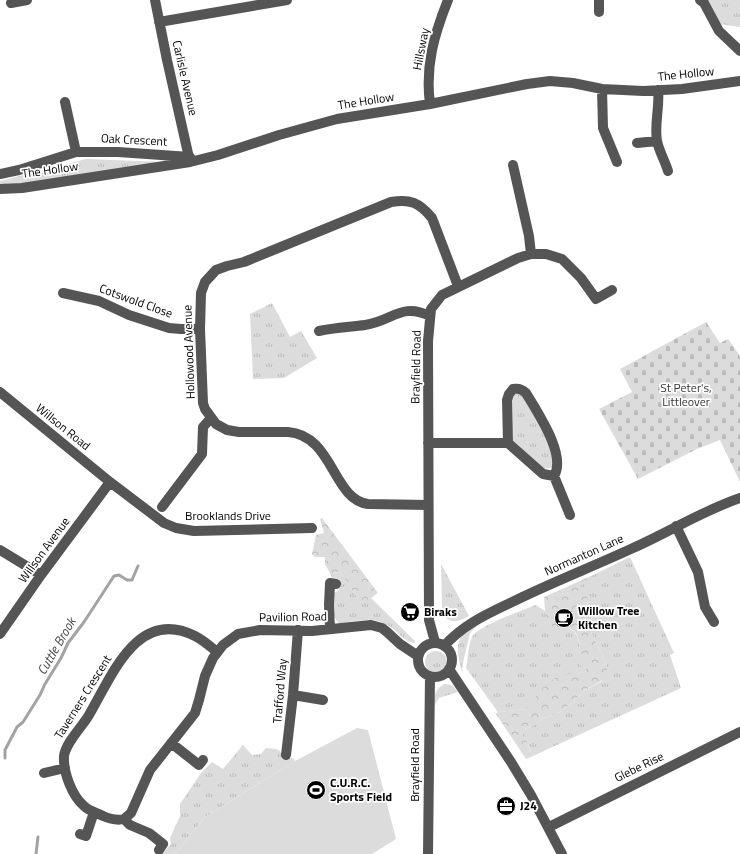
<svg xmlns="http://www.w3.org/2000/svg" width="740" height="854" font-family="'Titillium Web',sans-serif">
	<style>
		.grass { fill: url(#grass-tufts) }
		.forest { fill: url(#forest-crowns) }
		.cemetery { fill: url(#cemetery-stones) }
		.pitch { fill: #dcdcdc }
		.lines { fill: none; stroke-linecap: round; stroke-linejoin: round }
		.stream { stroke: #a3a3a3; stroke-width: 3 }
		.minor { stroke: #555; stroke-width: 10 }
		.labels { text-anchor: middle; stroke-width: 3.5; stroke-linejoin: round; paint-order: stroke }
		.street-label { font-size: 12px; fill: #000; stroke: #fff }
		.park-label { font-size: 12px; fill: #333; stroke: #fff }
		.poi-label { font-size: 12px; font-weight: bold; fill: #000; stroke: #fff; text-anchor: start }
		.water-label { font-size: 13px; font-style: italic; fill: #444; stroke: #fff }
	</style>
	<defs>
		<pattern id="grass-tufts" width="24" height="20" patternUnits="userSpaceOnUse"><rect width="24" height="20" fill="#dcdcdc"/><path d="M3 7l-1-3M5 7V3M7 7l1-3M15 17l-1-3M17 17v-4M19 17l1-3" fill="none" stroke="#bbb"/></pattern>
		<pattern id="forest-crowns" width="20" height="18" patternUnits="userSpaceOnUse"><rect width="20" height="18" fill="#dcdcdc"/><path d="M2 6a3 3 0 1 1 6 0M12 15a3 3 0 1 1 6 0" fill="none" stroke="#bbb"/></pattern>
		<pattern id="cemetery-stones" width="16" height="16" patternUnits="userSpaceOnUse"><rect width="16" height="16" fill="#dcdcdc"/><path d="M2 7V4a2 2 0 0 1 4 0v3zM10 15v-3a2 2 0 0 1 4 0v3z" fill="#bbb"/></pattern>
	</defs>
	<rect width="100%" height="100%" fill="#fff"/>
	<path class="grass" d="M708,0H740V27L719,24L708,4Z
		M86,159L165,162L10,186L0,185V181Z
		M272,303L290,337L301,331L317,358L284,378L253,379L250,314Z
		M515,393L523,395L545,431L554,464L551,468L543,469L512,444V395Z
		M630,557L674,653L670,655L681,688L533,756L526,740L521,734L527,728L536,724L542,719L560,712L573,702L584,691L602,681L607,666C602,651 592,638 588,623C585,610 593,596 579,586L591,576Z
		M441,564L469,616C456,624 445,624 442,608Z
		M340,572C349,580 355,607 371,598L415,641V643C403,642 399,632 389,626C374,616 356,621 340,624C330,617 334,603 334,593L339,590V579L332,578L331,575L332,573Z
		M536,605L545,611L549,623C559,629 558,626 567,628C582,632 580,650 580,662L586,668L585,672L578,674H569L533,701L526,709L498,712L466,668C468,658 468,646 472,637C478,626 523,610 536,605Z
		M482,621L470,633L463,663L462,672C459,660 454,644 463,634C468,629 476,625 482,621Z
		M425 662a11 11 0 1 1 22 0a11 11 0 1 1-22 0Z
		M445,684L452,685L458,692L439,698L434,706C434,696 435,688 445,684Z
		M243,745L252,755L261,754L266,748L276,749L280,751L283,758H293L295,761L205,817L175,854H162L171,844L170,838L180,816V804L201,773L212,762L223,769Z"/>
	<path class="forest" d="M322,518L378,593C375,595 371,599 367,600C356,604 347,579 340,572L332,573L331,575L325,564V557H315L312,554L316,535L324,533L320,519Z
		M591,576L580,586C593,596 585,610 588,623C592,638 602,651 607,666V672L606,678L584,691L573,702L560,712L542,719L536,724L527,728L521,734L526,740L533,756L526,759L496,714L498,712L526,709C540,693 546,677 569,674C575,673 579,674 585,672L586,668L581,667C578,656 582,646 577,635C571,623 556,632 550,624C544,617 545,606 544,597Z"/>
	<path class="cemetery" d="M706,322L720,343L728,339L740,356V482L720,440L697,449L638,479L599,409L632,392L620,369Z"/>
	<path class="pitch" d="M357,728L368,730L396,839L372,854H175L205,817L295,761Z"/>
	<g class="lines">
		<path class="stream" d="M5,758V750L17,727L23,722L40,695L45,684L61,658L68,643L84,622L114,576L119,575L127,580H132L138,566
			M36,854L38,837"/>
		<path class="minor" d="M155,0L167,60L190,162
			M599,0V12
			M700,0L704,3L719,31L740,51
			M11,3L27,0
			M159,22L287,0
			M602,89L603,128L617,162
			M658,90C660,107 654,124 657,141C659,151 665,161 668,171
			M65,102L76,152
			M430,104C425,66 434,35 448,0
			M637,143L657,141
			M513,165L529,236L531,254
			M0,174L19,170L76,152H118L190,157
			M0,189L22,188L190,162L218,155L279,135L337,119L430,104L527,84L550,81L573,83L602,89L643,91L682,89L740,81
			M63,293L99,301L129,315L169,328L181,329H200
			M319,331C334,328 350,327 365,325C393,321 401,302 430,316
			M0,392L110,482L164,523L176,528L194,531L312,528
			M428,443H508L507,400L509,394L513,389C519,388 522,389 526,393C537,412 567,455 554,476L543,474L508,443
			M554,476L570,515
			M428,505L368,504C333,500 333,435 288,432H239L227,430L216,424L205,409L203,403L200,329L201,293L205,282L216,270L227,266L244,262L391,202C410,199 419,202 432,218L458,286
			M162,507L202,454L203,427L211,418
			M676,526L698,572L705,607L714,622
			M0,550L41,575
			M330,629L329,605L330,583L336,584
			M0,634L41,575L110,482
			M435,642L429,620L428,341L431,309L442,295L518,258L531,254H546L562,259L581,278L596,299L612,290
			M418 660a17 17 0 1 1 34 0a17 17 0 1 1-34 0Z
			M444,646C463,625 485,615 510,603C550,583 592,567 633,548C669,532 702,511 740,498
			M449,669L511,762L531,795L562,854
			M293,695L323,700
			M171,743L199,765L203,760
			M286,755L293,695L298,630
			M44,773L65,768
			M124,819L131,813L150,770L195,713L199,700L205,676L213,658L223,645L238,634L260,630L312,631L371,625L382,628L387,632L400,644L418,656
			M549,827L740,732
			M80,834L86,836L94,812
			M159,850L163,844L149,833L130,825L124,819C116,821 110,819 103,816C97,813 89,811 84,806C72,796 63,772 64,756C66,742 82,727 89,715C112,676 137,607 195,636C203,640 210,646 217,652
			M428,854L430,676"/>
	</g>
	<defs>
		<symbol id="supermarket-disc" viewBox="-11 -11 22 22"><circle r="9.5" fill="#000" stroke="#fff"/><path d="M-6-5.5h2.5l.6 2H6L4.5 2H-2.5L-4.4-4H-6ZM-1.5 3.2a1.3 1.3 0 1 0 .1 0ZM3 3.2a1.3 1.3 0 1 0 .1 0Z" fill="#fff"/></symbol>
		<symbol id="cafe-disc" viewBox="-11 -11 22 22"><circle r="9.5" fill="#000" stroke="#fff"/><path d="M-5.5-4.5H6V0H3Q3 3.5 0 3.5H-2.5Q-5.5 3.5-5.5 0ZM3-3.2v2h1.7v-2ZM-6 4.5H4V6H-6Z" fill="#fff"/></symbol>
		<symbol id="stadium-disc" viewBox="-11 -11 22 22"><circle r="9.5" fill="#000" stroke="#fff"/><path d="M0-5a6.5 5 0 1 0 0 10a6.5 5 0 1 0 0-10ZM-3.5-1.8h7v3.6h-7Z" fill="#fff"/></symbol>
		<symbol id="office-disc" viewBox="-11 -11 22 22"><circle r="9.5" fill="#000" stroke="#fff"/><path d="M-6-3h4V-5.5h4V-3h4V5H-6ZM-1-4.5V-3h2v-1.5ZM-6 0V1H6V0Z" fill="#fff"/></symbol>
	</defs>
	<g fill-rule="evenodd">
		<use href="#supermarket-disc" x="399" y="601" width="22" height="22"/>
		<use href="#cafe-disc" x="553" y="607" width="22" height="22"/>
		<use href="#stadium-disc" x="305" y="779" width="22" height="22"/>
		<use href="#office-disc" x="495" y="795" width="22" height="22"/>
	</g>
	<g class="labels">
		<g class="street-label">
			<text transform="translate(421 49) rotate(-79)" y="4">Hillsway</text>
			<text transform="translate(686 74) rotate(-6)" y="4">The Hollow</text>
			<text transform="translate(185 78) rotate(77)" y="4">Carlisle Avenue</text>
			<text transform="translate(366 101) rotate(-9)" y="4">The Hollow</text>
			<text transform="translate(134 140) rotate(3)" y="4">Oak Crescent</text>
			<text transform="translate(50 170) rotate(-8)" y="4">The Hollow</text>
			<text transform="translate(136 301) rotate(20)" y="4">Cotswold Close</text>
			<text transform="translate(189 352) rotate(-92)" y="4">Hollowood Avenue</text>
			<text transform="translate(416 367) rotate(-89)" y="4">Brayfield Road</text>
			<text transform="translate(63 427) rotate(39)" y="4">Willson Road</text>
			<text x="228" y="520">Brooklands Drive</text>
			<text transform="translate(44 550) rotate(-54)" y="4">Willson Avenue</text>
			<text transform="translate(584 555) rotate(-24)" y="4">Normanton Lane</text>
			<text transform="translate(293 617) rotate(-1)" y="4">Pavilion Road</text>
			<text transform="translate(280 691) rotate(-85)" y="4">Trafford Way</text>
			<text transform="translate(83 697) rotate(-58)" y="4">Taverners Crescent</text>
			<text transform="translate(415 765) rotate(-90)" y="4">Brayfield Road</text>
			<text transform="translate(639 767) rotate(-26)" y="4">Glebe Rise</text>
		</g>
		<g class="park-label">
			<text x="686" y="392">St Peter's,<tspan x="686" dy="14">Littleover</tspan></text>
		</g>
		<g class="poi-label">
			<text x="578" y="615">Willow Tree<tspan x="578" dy="14">Kitchen</tspan></text>
			<text x="424" y="616">Biraks</text>
			<text x="330" y="787">C.U.R.C.<tspan x="330" dy="14">Sports Field</tspan></text>
			<text x="520" y="810">J24</text>
		</g>
		<g class="water-label">
			<text transform="translate(56 646) rotate(-60)" y="5">Cuttle Brook</text>
		</g>
	</g>
</svg>
